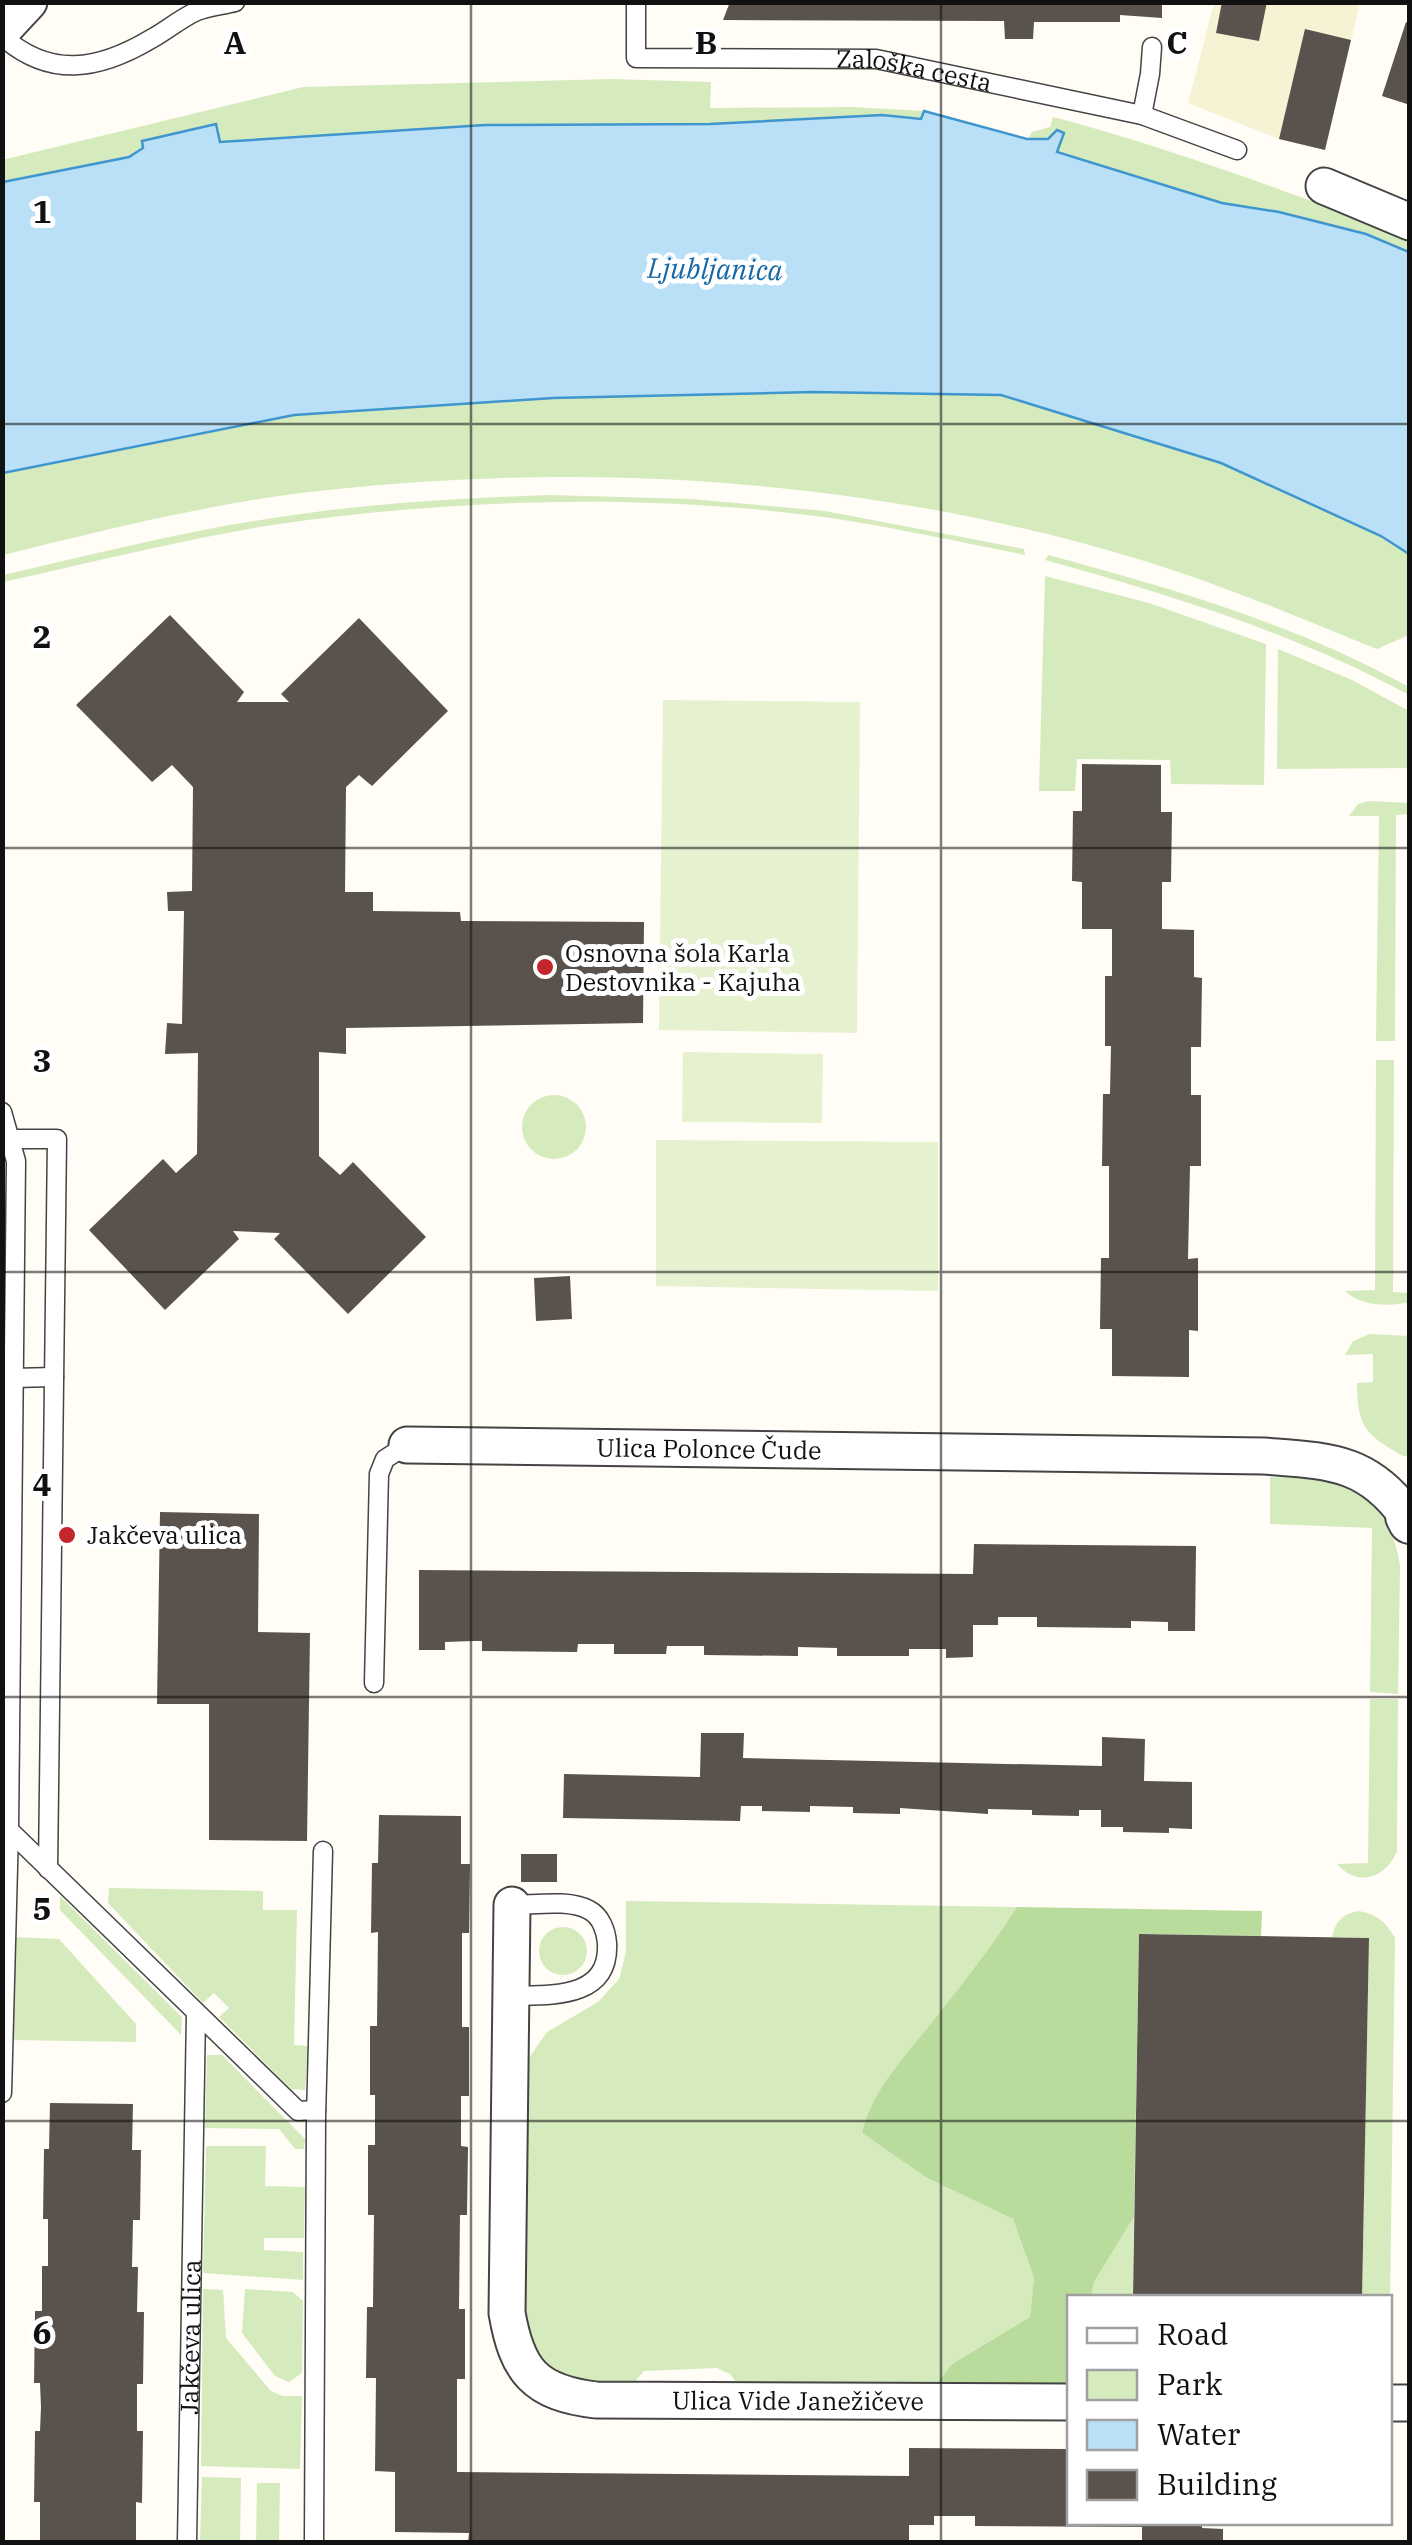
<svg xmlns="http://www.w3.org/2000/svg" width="1412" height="2545" font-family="'IBM Plex Serif',serif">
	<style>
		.farmland { fill: #f6f3d4 }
		.green { fill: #d5ebbd }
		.forest { fill: #b9dc9c }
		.pitch { fill: #e6f2cf }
		.water { fill: #b9e0f7; stroke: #3f96cf; stroke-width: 2.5 }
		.building { fill: #5a524d }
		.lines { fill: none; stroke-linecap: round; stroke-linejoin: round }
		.service-casing { stroke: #444; stroke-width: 21 }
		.minor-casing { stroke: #444; stroke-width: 39 }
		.tertiary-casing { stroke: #444; stroke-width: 46 }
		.service { stroke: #fff; stroke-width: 18 }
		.minor { stroke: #fff; stroke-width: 35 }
		.tertiary { stroke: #fff; stroke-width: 42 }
		.grid { fill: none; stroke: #111; stroke-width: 2.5; stroke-opacity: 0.55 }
		.poi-dot { fill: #c4262e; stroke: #fff; stroke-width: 4 }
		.labels { text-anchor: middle; stroke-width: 10; stroke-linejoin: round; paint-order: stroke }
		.street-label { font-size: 25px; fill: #111; stroke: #fff }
		.poi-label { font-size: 25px; fill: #111; stroke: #fff; text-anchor: start }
		.water-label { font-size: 28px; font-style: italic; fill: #1768a6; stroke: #fff }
		.grid-label { font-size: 32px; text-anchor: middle; font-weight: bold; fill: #111; stroke: #fff; stroke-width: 10; stroke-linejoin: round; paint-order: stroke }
	</style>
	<rect width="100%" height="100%" fill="#fffdf5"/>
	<path class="farmland" d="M1214,3H1360L1325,150L1279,139L1188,103Z"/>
	<path class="green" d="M612,79L711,82L710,108L853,107L924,111L922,119L882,115L710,124L485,125L220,142L215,124L143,142L144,148L129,157L3,182L2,160L303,87Z
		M1053,117C1175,149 1292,194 1409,237V252L1366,234L1279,212L1222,203L1056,152L1048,139H1028L1032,132L1050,127Z
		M813,392L1001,395L1221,463L1382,536L1409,554V635L1377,649C1302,619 1228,587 1151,563C887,481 603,460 328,490C219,501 109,529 3,555V473L13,470L294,415L553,398Z
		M550,495L691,499L825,511L1024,549L1025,555C960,542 896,528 831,518C659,494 480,498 308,520C205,533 104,560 3,582V575C104,552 205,526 308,513C389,502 469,498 550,495Z
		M1048,555C1172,588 1297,625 1409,687V695C1295,633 1170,595 1045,560Z
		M1045,576L1149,603L1266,644L1264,785L1171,784L1170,760L1077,759L1075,791H1039Z
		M1278,649L1352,680L1409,711V768L1277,769Z
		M1369,801L1409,803V814L1396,815L1395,1041H1376L1379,816H1349L1358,804Z
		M1376,1060H1394L1393,1292L1410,1293L1409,1302C1389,1307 1360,1306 1345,1291L1375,1290Z
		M522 1127a32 32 0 1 1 64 0a32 32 0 1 1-64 0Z
		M1370,1334L1409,1336V1456H1403C1366,1435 1357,1427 1357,1383L1373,1382V1354L1345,1355L1353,1341Z
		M1270,1477C1340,1478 1388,1486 1400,1566L1398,1694L1370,1692L1372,1528L1270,1524Z
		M1370,1699H1398L1397,1851C1386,1878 1358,1888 1337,1864L1368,1863Z
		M109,1888L263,1891V1910H297L294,2045L308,2046L305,2090L291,2089L219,2017L229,2008L214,1993L203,2003L108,1903Z
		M60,1896L182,2017L181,2035L60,1910Z
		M626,1901L1017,1907C991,1950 959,1988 928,2027C902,2060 871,2092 862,2133L927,2178L1013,2219L1034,2278L1030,2317L952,2364L929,2393L743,2391L730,2374L717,2368L644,2371L629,2388C573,2388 554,2383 522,2335L524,2065L547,2032L598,2002L619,1979L626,1952Z
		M1359,1911C1378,1915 1385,1921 1395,1938L1390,2302V2298L1362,2297L1369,1938L1332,1937C1336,1921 1342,1914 1359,1911Z
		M539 1951a24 24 0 1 1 48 0a24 24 0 1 1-48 0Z
		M12,1937L59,1939L136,2024V2042L11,2040Z
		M207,2055H222L305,2139L304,2149H295L279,2129L205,2128Z
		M206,2146H266L265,2186L305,2187L304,2238H264V2250L303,2252V2280L203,2273Z
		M1134,2217L1133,2297L1091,2298L1094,2282Z
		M203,2289L223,2290L226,2338L271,2391L283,2396H302L300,2469L201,2466Z
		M245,2289L293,2292L303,2301L302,2373L289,2382L275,2376L242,2333Z
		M202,2477L241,2478L240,2542H200Z
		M257,2483H280L279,2542H256Z"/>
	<path class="forest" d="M1017,1907L1262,1911L1261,1936L1139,1934L1134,2217L1094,2282L1091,2297L1070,2298L1069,2395L929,2393L952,2364L1030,2317L1034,2278L1013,2219L927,2178L862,2133C871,2092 902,2060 928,2027C959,1988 990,1950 1017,1907Z"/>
	<path class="pitch" d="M663,700L860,702L857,1033L659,1030Z
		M683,1052L823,1054L822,1123L682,1122Z
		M656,1140L938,1142V1291L656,1286Z"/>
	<path class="water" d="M924,111L1027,139H1048L1057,130L1064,133L1057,152L1222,203L1279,212L1366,234L1409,252V554L1381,536L1221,463L1001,395L813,392L553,398L294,415L3,473V182L129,157L143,148L142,141L216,124L220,142L485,125L710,124L882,115L921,119Z"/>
	<path class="building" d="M730,2H1162V18L1120,15V22H1034L1033,39H1005L1004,21L723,20Z
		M1222,2H1267L1259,41L1216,33Z
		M1406,22L1410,24V105L1382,96Z
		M1305,29L1351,40L1325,150L1279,139Z
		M170,615L244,692L237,702H289L281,694L359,618L448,711L372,786L359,775L346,787L345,892H373V911L460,912L461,921L644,922L643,1023L346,1028V1054L319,1052V1156L340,1175L353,1162L426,1237L348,1314L274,1239L280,1233L233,1231L239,1239L165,1310L89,1230L163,1159L176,1173L197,1154L198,1053L165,1054L167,1023L182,1024L184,911H168L167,892L192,891L193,787L172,765L152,782L76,705Z
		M1082,764L1161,765V812H1172L1171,882H1162V929L1194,930V977L1202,978L1201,1047H1191V1095H1201V1166H1190L1188,1259L1198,1258V1331L1189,1330V1377L1112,1376V1329H1100L1101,1258H1109V1166H1102L1103,1094H1110L1111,1046H1105V976H1112V929H1082V882L1072,881L1073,811H1082Z
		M570,1276L572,1319L536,1321L534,1278Z
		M160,1512L259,1514L258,1632L310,1633L307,1841L209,1840V1704H157Z
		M974,1544L1196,1546L1195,1631H1168V1622L1131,1621V1628L1037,1627V1617H998V1625H973V1657L946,1658V1649H909V1656H837V1648L798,1647V1656L704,1655V1646H667L666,1654H614V1644H578L577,1652L482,1651V1641H473L445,1642V1650H419V1570L973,1574Z
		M701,1733H744L743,1758L1102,1766V1737L1145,1739L1144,1781L1192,1782V1829L1169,1828V1833L1123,1832V1827H1101V1810H1079V1816L1032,1815V1810L988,1809V1814L900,1808V1814L853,1813V1807L810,1806V1812L762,1811V1806H741L740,1821L563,1818L564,1774L700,1777Z
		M379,1815L461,1816V1864H470L469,1933H462V2027H469V2096H461V2146L468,2147L467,2215H460L459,2309H465V2379H457V2472L909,2476V2448L1070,2449V2522H1202V2528L1223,2529V2542H1142V2527L975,2526V2516H934V2525H909V2542H468L469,2533L395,2532V2472L375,2471L376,2378H366L367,2307H373L374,2215H368V2145H375V2095H370V2026H377L378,1932L371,1933L372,1863H378Z
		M521,1854H557V1882H521Z
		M1139,1934L1369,1938L1362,2298H1133Z
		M50,2103L133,2104L132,2150H141L140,2220H133L132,2267H138L137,2312H144L143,2384H137V2431H143L142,2503L136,2502V2542H40V2502H34L35,2431H40L41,2407L40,2383H34L35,2311H42V2266H48V2219H43L44,2149H49Z"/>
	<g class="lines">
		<defs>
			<g id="service">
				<path id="s1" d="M636,2V58L876,59L1142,115L1237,150"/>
				<path d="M2,36C50,79 99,70 151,39C166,31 181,18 197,11C208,7 223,5 235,2"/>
				<path d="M1142,115L1150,74L1152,47"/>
				<path d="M2,1112L16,1161L9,1830L2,2093"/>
				<path d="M11,1139H57L48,1869"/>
				<path d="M13,1378L54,1377"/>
				<path d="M374,1683L379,1474L385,1459L407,1445"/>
				<path d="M9,1830L298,2111L316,2110"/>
				<path d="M512,1905C535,1905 569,1899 589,1910C601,1916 606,1931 607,1943C610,1999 551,1995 513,1996"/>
				<path id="s2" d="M187,2542L196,2013"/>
				<path d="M314,2542L316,2118L323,1851"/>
			</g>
			<g id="minor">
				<path d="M2,31L29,2"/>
				<path d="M1324,186L1410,222"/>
				<path id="s3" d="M407,1445L1264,1456C1327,1461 1367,1460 1407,1516"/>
				<path id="s4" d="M512,1905L507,2313C517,2371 535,2393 596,2400L1070,2402"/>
				<path d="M1390,2403H1410"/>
			</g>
			<path id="tertiary" d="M1407,1516L1410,1522"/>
		</defs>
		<use href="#service" class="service-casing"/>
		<use href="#minor" class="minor-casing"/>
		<use href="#tertiary" class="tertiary-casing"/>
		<use href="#service" class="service"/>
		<use href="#minor" class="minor"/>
		<use href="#tertiary" class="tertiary"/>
	</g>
	<path class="grid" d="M471,2V2542M941,2V2542M2,424H1410M2,848H1410M2,1272H1410M2,1697H1410M2,2121H1410"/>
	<g class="poi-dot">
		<circle cx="545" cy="967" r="10"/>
		<circle cx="67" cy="1535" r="10"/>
	</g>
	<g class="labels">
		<g class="street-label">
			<text dy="9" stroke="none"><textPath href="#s1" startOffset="335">Zaloška cesta</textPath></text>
			<text dy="9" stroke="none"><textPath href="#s3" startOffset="302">Ulica Polonce Čude</textPath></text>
			<text dy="9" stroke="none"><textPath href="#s2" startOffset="205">Jakčeva ulica</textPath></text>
			<text dy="9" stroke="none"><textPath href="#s4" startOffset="748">Ulica Vide Janežičeve</textPath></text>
		</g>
		<g class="poi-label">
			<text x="565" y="962">Osnovna šola Karla<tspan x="565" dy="29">Destovnika - Kajuha</tspan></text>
			<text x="87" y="1544">Jakčeva ulica</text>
		</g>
		<g class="water-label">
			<text transform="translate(715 269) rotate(1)" y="10">Ljubljanica</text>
		</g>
	</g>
	<g class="grid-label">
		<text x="235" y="54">A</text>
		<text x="706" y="54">B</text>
		<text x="1177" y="54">C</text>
		<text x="42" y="223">1</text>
		<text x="42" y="648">2</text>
		<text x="42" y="1072">3</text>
		<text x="42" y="1496">4</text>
		<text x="42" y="1920">5</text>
		<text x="42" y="2344">6</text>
	</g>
	<rect width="1412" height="2545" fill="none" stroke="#111111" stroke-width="10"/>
	<rect x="1067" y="2295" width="325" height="230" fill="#ffffff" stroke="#a0a0a0" stroke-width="2.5"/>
	<rect x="1087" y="2328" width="50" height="15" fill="#ffffff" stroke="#a0a0a0" stroke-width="2.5"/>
	<text x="1157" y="2345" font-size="30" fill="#111111">Road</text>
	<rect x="1087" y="2370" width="50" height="30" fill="#d5ebbd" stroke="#a0a0a0" stroke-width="2.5"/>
	<text x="1157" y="2395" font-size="30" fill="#111111">Park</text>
	<rect x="1087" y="2420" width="50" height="30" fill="#b9e0f7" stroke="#a0a0a0" stroke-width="2.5"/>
	<text x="1157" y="2445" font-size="30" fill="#111111">Water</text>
	<rect x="1087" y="2470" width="50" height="30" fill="#5a524d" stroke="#a0a0a0" stroke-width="2.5"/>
	<text x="1157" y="2495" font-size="30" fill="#111111">Building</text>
</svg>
